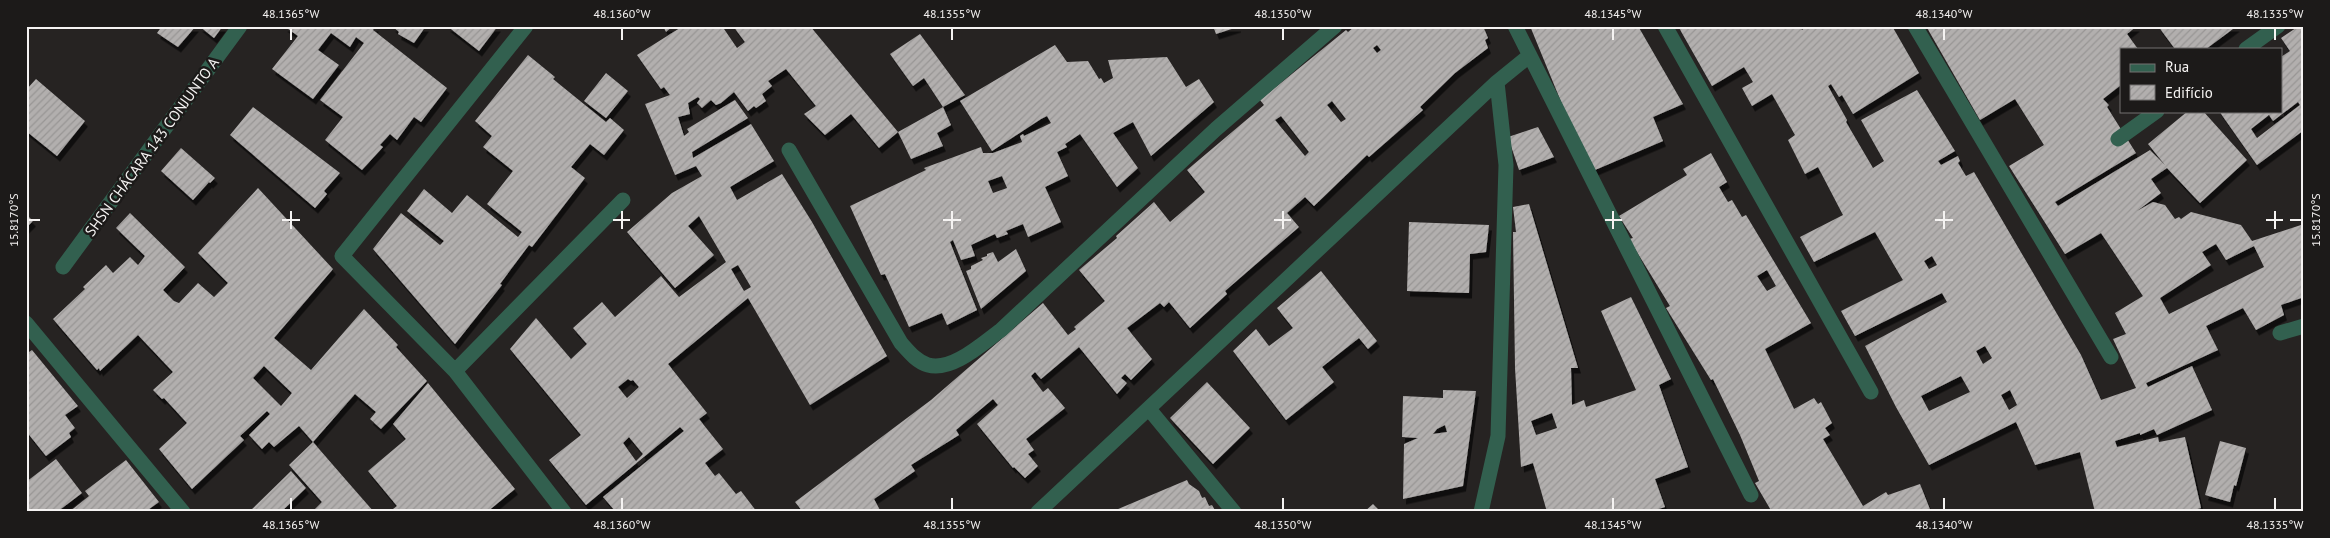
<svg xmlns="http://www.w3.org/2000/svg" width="2330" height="538" font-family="'PT Sans',sans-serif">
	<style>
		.building { fill: url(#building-hatch); fill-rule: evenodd; filter: url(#shadow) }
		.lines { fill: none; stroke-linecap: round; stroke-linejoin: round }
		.street { stroke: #32604f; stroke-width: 15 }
		.ticks { fill: none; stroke: #f5f3f2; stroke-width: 2 }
		.labels { text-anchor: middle; stroke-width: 5; stroke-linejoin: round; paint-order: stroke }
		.street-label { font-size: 15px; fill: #f5f3f2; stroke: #1c1a19 }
		.neatline { fill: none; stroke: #f5f3f2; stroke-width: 2 }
		.ticks-label { font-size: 12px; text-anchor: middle; fill: #f5f3f2 }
	</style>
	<defs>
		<pattern id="building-hatch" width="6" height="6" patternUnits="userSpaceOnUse" patternTransform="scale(1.25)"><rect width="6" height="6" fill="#b2afae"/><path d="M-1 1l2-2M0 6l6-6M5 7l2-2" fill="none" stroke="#989695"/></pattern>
		<filter id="shadow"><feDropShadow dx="3" dy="5.5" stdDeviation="0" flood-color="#0009"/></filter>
	</defs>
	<rect width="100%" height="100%" fill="#262322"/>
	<path class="building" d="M162,26H196L178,47L157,33Z
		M199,26H223L214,38Z
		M284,26H376L373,30L447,88L421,122L414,117L397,140L390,134L380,145L383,147L362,170L325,140L343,117L320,100L364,43L356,37L350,47L331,33L318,50L339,65L313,99L272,69L298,36Z
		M392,26H426L414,43L398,34L399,32Z
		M447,26H498L479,51Z
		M663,26H673L666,32Z
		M683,26H722L737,48L745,42L733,26H810L898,132L879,148L851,114L825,135L804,114L816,106L786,69L768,81L772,86L762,94L766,101L756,108L754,106L748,111L734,92L721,103L716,105L711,100L702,108L697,103L700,99L698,97L688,103L690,114L678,117L684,136L689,132L687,129L735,100L748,118L692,152L693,158L751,124L774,161L730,187L737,200L782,174L812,222L887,356L810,405L748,298L668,364L707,413L699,419L723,449L705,463L715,476L719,473L736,494L741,491L757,512H616L603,497L684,431L680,427L586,505L549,460L581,435L510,349L536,318L571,359L587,344L573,328L602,302L615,317L661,276L679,297L726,262L699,216L688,226L714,255L675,288L627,232L672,193L702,176L696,166L675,175L645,104L670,95L664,87L661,89L637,55ZM738,265L751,287L744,291L731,269ZM628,379L631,381L633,380L639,387L627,398L618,387ZM629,437L643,454L636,461L623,443Z
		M1213,26H1238V27L1216,34Z
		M1355,26H1483L1488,38L1485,40L1488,48L1455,73L1420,107L1423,110L1369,157L1367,155L1314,206L1305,197L1287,213L1299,227L1225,291L1227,294L1190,328L1169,302L1164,307L1160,303L1127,328L1152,359L1131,380L1125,374L1121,378L1127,383L1117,394L1079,347L1041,379L1035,372L1031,376L1043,392L1048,388L1065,408L1026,439L1034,450L1028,454L1038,466L1025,478L1014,467L1013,468L977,424L998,405L993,399L956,430L959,435L911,465L915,471L874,499L881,512H803L795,502L931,400L1043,303L1068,335L1076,329L1074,327L1105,301L1079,270L1117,238L1116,236L1154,202L1170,222L1205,192L1187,170L1264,105L1260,100L1346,30L1348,32ZM1377,45L1381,50L1377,53L1373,48ZM1332,101L1346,119L1341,122L1327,105ZM1281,116L1309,152L1305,156L1275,120Z
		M1530,26H1638L1683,104L1653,117L1663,141L1595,170L1580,148Z
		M1678,26H1800L1802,30L1807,26H1892L1919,73L1853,114L1842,95L1839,97L1831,84L1828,86L1847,120L1846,122L1873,168L1884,161L1861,120L1917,90L1955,151L1938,161L1941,165L1958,156L1960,161L1958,163L1966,176L1974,172L2081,355L2101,400L2136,388L2113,339L2126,334L2115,313L2143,296L2101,233L2065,254L2009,166L2044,145L2015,99L1980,120L1926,26H2137L2127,34L2138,49H2121V85L2103,99L2109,105L2107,107L2136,153L2055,202L2058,206L2150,150L2165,165L2148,144L2188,111H2203L2247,160L2200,203L2167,168L2151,179L2161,193L2137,211L2153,202L2165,205L2175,219L2179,217L2181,219L2191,212L2241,225L2252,241L2304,224V297L2281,305L2284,315L2256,330L2243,308L2206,326L2218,350L2146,383L2148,387L2192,366L2212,410L2157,435L2154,429L2140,435V433L2115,441L2117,447L2158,437L2159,442L2185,437L2201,508L2187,512H2095L2080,452L2035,465L2016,422L1929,465L1896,407L1865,346L1947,302L1942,293L1855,336L1841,311L1903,280L1894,265L1875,232L1814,262L1800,237L1843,215L1818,167L1805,174L1788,140L1795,135L1772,94L1752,106L1742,88L1753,82L1744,67L1712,86ZM2216,244L2226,260L2254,246L2264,267L2169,314L2160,298L2211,265L2202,252ZM1932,256L1937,265L1929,269L1924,261ZM1985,346L1992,358L1983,364L1976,351ZM1961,376L1970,392L1929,411L1921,396ZM2010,390L2017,405L2009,410L2001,395Z
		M2158,26H2237L2206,49H2175Z
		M2299,26H2304V130L2257,165L2219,111H2281V57L2290,51L2281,38ZM2298,102L2300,105L2257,138L2251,129L2269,115L2273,121Z
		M920,34L965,95L943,107L924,78L913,86L890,54Z
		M1055,45L1067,62L1088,61L1099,79L1101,78L1104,83L1113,78L1108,60L1167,57L1186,87L1199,79L1214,102L1151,156L1133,122L1113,133L1138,168L1117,187L1080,134L1065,144L1067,147L1057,152L1068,176L1045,187L1061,222L1028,237L1023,224L1006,231L1008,234L997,238L995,234L971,245L975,256L961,260L953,240L950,242L977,310L947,325L942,313L909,327L885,274L881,275L850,206L926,170L924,168L981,147L983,153H993L1022,142L1020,136L1023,134L1024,136L1051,123L1047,116L1041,119L992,151L960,101ZM1002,176L1007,188L993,193L988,181Z
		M528,55L555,77L553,79L606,122L610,118L624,130L604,155L590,144L571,167L585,178L532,247L529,245L500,284L502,285L455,344L373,249L401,213L440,245L444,241L407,211L424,189L452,213L467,195L518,237L522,232L487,204L513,171L483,147L492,136L475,121Z
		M606,73L628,91L606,118L584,101Z
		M36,79L85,121L57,156L26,131V90Z
		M253,107L340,173L324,191L327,194L315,208L230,135Z
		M943,107L951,125L937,133L943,146L911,159L898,132Z
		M1538,127L1554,157L1519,170L1508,137Z
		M181,148L215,178L210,183L209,182L193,200L161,171Z
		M1711,153L1727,182L1719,187L1728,202L1732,200L1742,217L1746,215L1811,323L1765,349L1794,409L1814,398L1818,404L1821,402L1832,423L1825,428L1830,435L1823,439L1863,506L1886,492L1888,495L1920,484L1931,512H1772L1755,483L1759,481L1740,435L1713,379L1711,380L1666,308L1670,306L1629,239L1633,238L1619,216L1687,175L1683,169ZM1767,270L1776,286L1767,291L1757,276Z
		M258,188L333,269L274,338L311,370L364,309L398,345L396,347L427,381L381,429L370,419L376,412L355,394L313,442L299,426L274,447L269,442L262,449L249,435L270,414L267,411L240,436L244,440L192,489L159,449L187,423L164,398L162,399L153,390L173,372L138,335L100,371L99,368L97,370L53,319L85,289L83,287L106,265L113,273L130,257L138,265L145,256L116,228L130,213L185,267L163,290L174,301L179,303L198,283L214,297L228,283L198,253ZM264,366L292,393L281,406L253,378Z
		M1529,204L1578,368H1571L1572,405L1584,400L1586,407L1636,390L1601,311L1631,297L1671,379L1659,385L1688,467L1655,479L1665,507L1649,512H1547L1533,463L1521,467L1515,368L1513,232H1516L1513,207ZM1552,413L1557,428L1536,435L1531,421Z
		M26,214L33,221L26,228Z
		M1409,222L1489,225L1486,252L1470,254L1469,293L1407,291Z
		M1016,249L1026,271L981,309L966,271L971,269V266L983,260L981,258L987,256V254L993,252L998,262Z
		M1321,271L1377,341L1368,349L1359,338L1322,367L1334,382L1286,420L1233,351L1256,329L1269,346L1293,328L1277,308Z
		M32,350L78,406L65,415L75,428L69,433L71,437L46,456L26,431V354Z
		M1207,382L1250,428L1213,464L1170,418Z
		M428,383L515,489L487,512H389L397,506L368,471L406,439L393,424Z
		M1443,390L1476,391L1463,486L1403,499L1404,444L1418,438L1402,437L1403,396L1443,398ZM1445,425L1447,432L1433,434L1437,429Z
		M2220,441L2246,448L2236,486L2234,485L2230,502L2205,495Z
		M313,442L346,480L374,512H312L322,502L289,465Z
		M56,459L82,493L57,512H26V482Z
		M126,460L159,502L145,512H69L89,496L85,491Z
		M291,471L306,488L281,512H249Z
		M1187,480L1189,484L1199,491L1202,498L1205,497L1209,506L1212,505L1216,512H1111Z
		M1373,504L1381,512H1364Z"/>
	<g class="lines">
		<path class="street" d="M526,26L342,256L455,371L564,512
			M1515,26L1751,495
			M1665,26L1871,392
			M1915,26L2111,357
			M2246,49L2278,26
			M2118,139L2157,111
			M789,150L901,343C909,352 917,362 928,365C952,372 983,343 1001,330L1216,129L1335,26
			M63,267L240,26
			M26,323L183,512
			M2280,333L2304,326
			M455,371L623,200
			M1149,409L1234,512
			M1038,512L1497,82L1529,56
			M1481,512L1498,436L1506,165L1497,82"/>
	</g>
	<path class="ticks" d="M291,28V40M622,28V40M952,28V40M1283,28V40M1613,28V40M1944,28V40M2275,28V40M291,211V229M622,211V229M952,211V229M1283,211V229M1613,211V229M1944,211V229M2275,211V229M28,220H40M282,220H300M613,220H630M943,220H961M1274,220H1291M1605,220H1622M1935,220H1953M2266,220H2283M2290,220H2302M291,498V510M622,498V510M952,498V510M1283,498V510M1613,498V510M1944,498V510M2275,498V510"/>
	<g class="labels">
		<g class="street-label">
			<text transform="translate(152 147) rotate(-54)" y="5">SHSN CHÁCARA 143 CONJUNTO A</text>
		</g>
	</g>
	<rect width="2330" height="538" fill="none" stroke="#1c1a19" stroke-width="55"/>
	<rect x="2120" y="48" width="162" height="65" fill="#1c1a19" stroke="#737170"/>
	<rect x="2130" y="64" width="25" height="8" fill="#32604f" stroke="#737170"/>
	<text x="2165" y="72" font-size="15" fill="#f5f3f2">Rua</text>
	<rect x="2130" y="85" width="25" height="15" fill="url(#building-hatch)" stroke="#737170"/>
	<text x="2165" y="98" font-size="15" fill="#f5f3f2">Edifício</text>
	<rect x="28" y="28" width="2274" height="482" class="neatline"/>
	<g class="ticks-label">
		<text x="291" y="18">48.1365°W</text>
		<text x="622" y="18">48.1360°W</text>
		<text x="952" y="18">48.1355°W</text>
		<text x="1283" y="18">48.1350°W</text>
		<text x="1613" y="18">48.1345°W</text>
		<text x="1944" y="18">48.1340°W</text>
		<text x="2275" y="18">48.1335°W</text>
		<text transform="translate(14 220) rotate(-90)" y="4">15.8170°S</text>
		<text transform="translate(2316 220) rotate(-90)" y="4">15.8170°S</text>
		<text x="291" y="529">48.1365°W</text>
		<text x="622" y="529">48.1360°W</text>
		<text x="952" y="529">48.1355°W</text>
		<text x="1283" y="529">48.1350°W</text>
		<text x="1613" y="529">48.1345°W</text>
		<text x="1944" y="529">48.1340°W</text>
		<text x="2275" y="529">48.1335°W</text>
	</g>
</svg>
